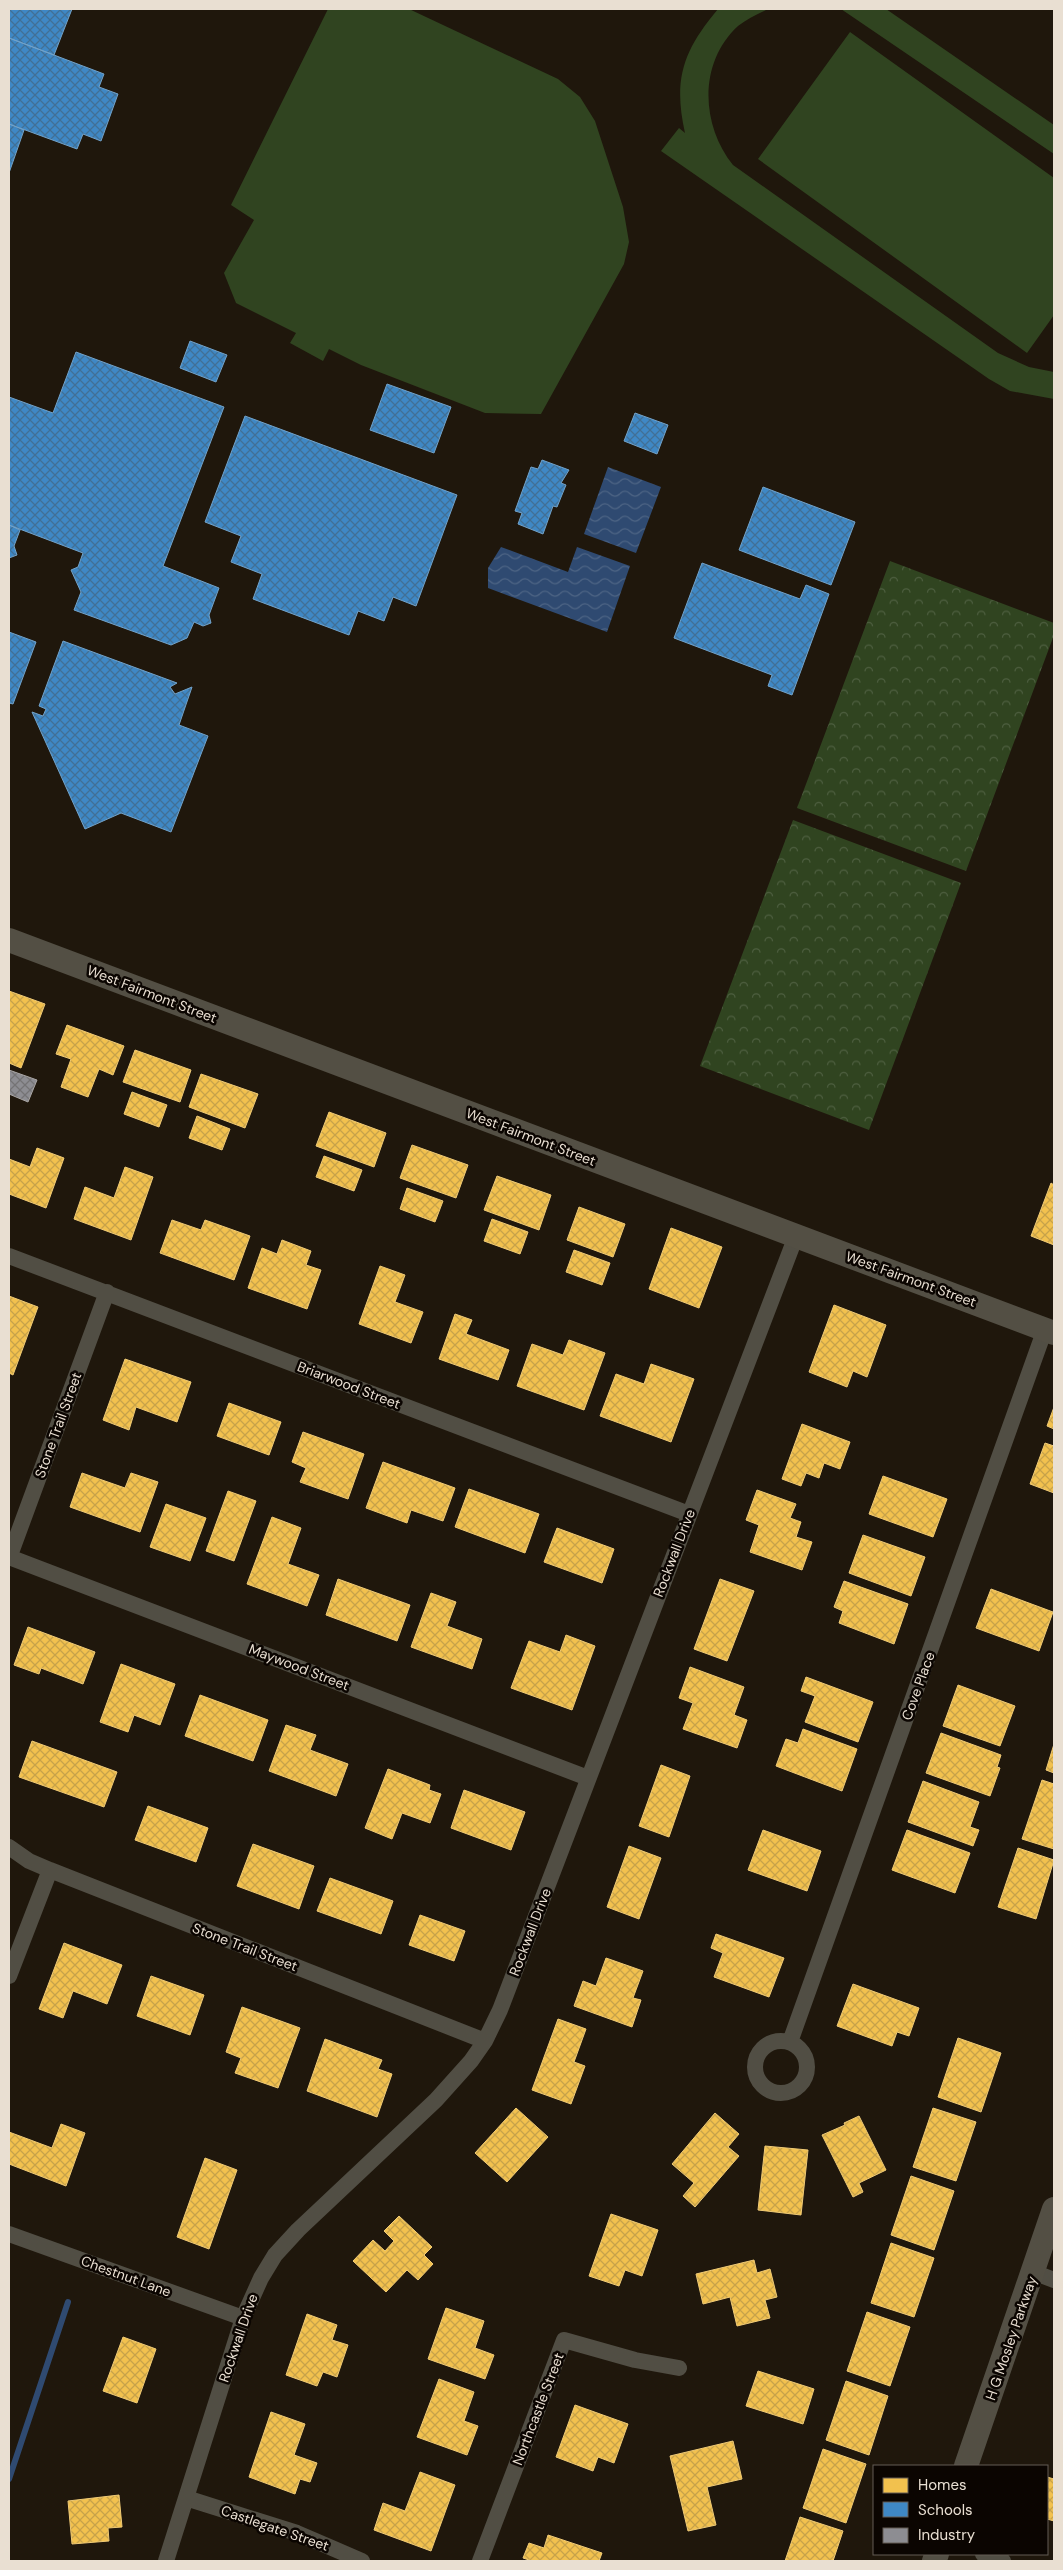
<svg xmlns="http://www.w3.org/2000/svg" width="1063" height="2570" font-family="'DM Sans',sans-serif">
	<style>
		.park { fill: url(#park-crowns) }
		.pitch { fill: #304420 }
		.water { fill: url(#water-waves) }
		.homes { fill: url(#homes-cross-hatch); stroke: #efca76 }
		.schools { fill: url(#schools-cross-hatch); stroke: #72a2c9 }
		.industry { fill: url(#industry-cross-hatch); stroke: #a9a6a5 }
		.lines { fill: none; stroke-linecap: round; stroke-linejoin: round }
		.stream { stroke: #2f4a71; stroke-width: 6 }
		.street { stroke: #514e44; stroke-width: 16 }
		.secondary { stroke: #534f44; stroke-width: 24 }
		.labels { text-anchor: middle; stroke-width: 5; stroke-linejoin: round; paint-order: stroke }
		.street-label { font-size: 14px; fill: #e9dfd2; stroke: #0b0501 }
	</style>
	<defs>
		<pattern id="park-crowns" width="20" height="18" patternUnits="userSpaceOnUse" patternTransform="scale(1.25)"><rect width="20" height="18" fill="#304420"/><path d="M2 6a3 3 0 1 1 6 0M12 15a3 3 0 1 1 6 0" fill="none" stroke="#4e5f40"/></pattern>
		<pattern id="water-waves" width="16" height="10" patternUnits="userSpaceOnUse" patternTransform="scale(1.25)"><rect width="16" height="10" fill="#2f4a71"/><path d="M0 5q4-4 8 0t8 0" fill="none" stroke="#4d6484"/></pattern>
		<pattern id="homes-cross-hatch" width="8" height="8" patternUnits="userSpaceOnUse" patternTransform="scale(1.25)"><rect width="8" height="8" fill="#f2c14e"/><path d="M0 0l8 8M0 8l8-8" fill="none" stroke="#c7a24a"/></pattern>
		<pattern id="schools-cross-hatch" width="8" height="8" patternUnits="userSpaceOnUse" patternTransform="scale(1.25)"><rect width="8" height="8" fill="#3f88c5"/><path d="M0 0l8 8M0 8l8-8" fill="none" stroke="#417096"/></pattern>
		<pattern id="industry-cross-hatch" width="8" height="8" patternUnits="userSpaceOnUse" patternTransform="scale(1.25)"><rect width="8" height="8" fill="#8d8d92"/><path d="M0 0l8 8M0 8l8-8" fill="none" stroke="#747375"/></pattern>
	</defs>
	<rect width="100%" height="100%" fill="#1f170c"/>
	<path class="park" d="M890,561L1054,623V635L966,871L797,808Z
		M793,820L961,883L869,1130L700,1066Z"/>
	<path class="pitch" d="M328,9H409L558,79L580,97L595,121L623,207L629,242L624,264L541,414L485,413L361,365L329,349L323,361L290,343L296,333L236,303L224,273L254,220L231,205Z
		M718,9H768C758,14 747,19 738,26C698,63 701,125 733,165L998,353L1029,367L1054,372V399L1010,391L989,379L661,151L679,128L685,133C673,79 683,51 718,9Z
		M841,9H886L1054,125V154Z
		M850,32L1054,178V315L1027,353L758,159Z"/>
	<path class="water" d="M608,467L661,487L636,553L584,534Z
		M501,547L568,572L577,547L630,566L607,632L488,588V568Z"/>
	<path class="homes" d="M9,991L45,1004L21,1068L9,1063Z
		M67,1025L124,1046L113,1075L99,1069L88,1097L61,1087L71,1059L56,1054Z
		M135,1050L191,1070L180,1102L123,1082Z
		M201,1074L258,1094L245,1128L189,1107Z
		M132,1092L167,1105L159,1127L124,1114Z
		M329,1112L386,1133L374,1167L316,1146Z
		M197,1116L230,1129L222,1150L189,1138Z
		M412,1145L468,1165L456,1198L400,1178Z
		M37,1148L64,1158L46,1208L9,1194V1159L30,1167Z
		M324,1156L362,1170L354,1191L316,1177Z
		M125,1167L153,1177L131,1240L74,1219L85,1187L114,1198Z
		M497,1176L551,1195L539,1230L484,1210Z
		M1051,1183L1054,1185V1245L1031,1236Z
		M407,1188L443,1201L435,1222L400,1209Z
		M579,1207L625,1224L613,1257L567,1240Z
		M492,1219L528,1232L520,1254L484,1241Z
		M172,1220L201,1230L205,1220L250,1236L234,1280L160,1253Z
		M671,1228L722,1247L699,1308L649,1289Z
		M282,1240L311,1251L306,1265L321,1270L307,1309L248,1288L262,1248L277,1254Z
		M574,1250L610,1263L602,1285L566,1272Z
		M380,1266L405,1275L395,1302L423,1312L411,1343L359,1324Z
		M9,1296L38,1307L13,1375L9,1373Z
		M834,1305L886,1325L867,1377L853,1371L847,1387L809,1372Z
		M455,1314L472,1320L466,1334L509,1350L498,1380L439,1359Z
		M569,1340L605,1353L584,1410L517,1386L532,1344L563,1355Z
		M125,1359L191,1382L177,1422L136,1407L129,1430L103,1420Z
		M651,1364L694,1379L671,1442L600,1416L616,1374L644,1384Z
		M229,1403L281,1422L269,1455L217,1436Z
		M1054,1407V1429L1047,1426Z
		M802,1424L850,1442L840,1469L824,1463L819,1478L806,1473L801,1486L782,1479Z
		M303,1432L364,1454L348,1499L300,1482L306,1468L292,1462Z
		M1045,1443L1054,1446V1493L1030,1484Z
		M383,1462L455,1488L443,1521L411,1510L407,1523L366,1508Z
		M82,1473L125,1488L131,1473L158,1482L140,1532L70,1507Z
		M883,1476L947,1499L933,1537L869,1514Z
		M469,1489L539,1514L525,1553L455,1527Z
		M757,1490L796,1504L790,1518L801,1522L796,1537L812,1542L802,1570L750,1552L759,1525L746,1520Z
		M228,1491L256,1501L234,1561L206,1551Z
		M166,1504L206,1518L190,1561L150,1547Z
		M272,1517L301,1528L288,1564L319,1575L307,1606L247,1584Z
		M557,1528L614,1549L602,1583L544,1562Z
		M863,1535L925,1557L911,1596L849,1573Z
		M338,1579L410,1605L397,1641L326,1615Z
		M720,1579L754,1591L727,1661L694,1649Z
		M844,1581L908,1604L894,1644L839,1623L843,1611L834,1607Z
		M991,1589L1053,1612L1039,1651L976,1628Z
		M431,1593L456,1602L447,1626L482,1639L472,1669L411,1647Z
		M28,1627L95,1652L83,1684L41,1668L39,1674L14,1665Z
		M566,1635L595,1646L572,1710L511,1688L529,1641L560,1652Z
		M121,1664L175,1684L160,1725L134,1715L128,1732L100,1722Z
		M690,1667L744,1687L734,1715L747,1720L737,1748L683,1729L693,1703L679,1698Z
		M806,1677L873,1702L858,1742L805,1722L815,1696L801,1691Z
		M958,1685L1015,1706L1000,1746L943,1726Z
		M200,1695L268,1720L253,1761L185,1736Z
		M286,1725L316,1735L310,1750L348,1764L336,1796L269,1771Z
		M803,1729L857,1749L842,1791L776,1766L786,1739L798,1743Z
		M941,1733L1001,1755L997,1767L1000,1768L990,1796L926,1773Z
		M32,1741L117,1772L104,1807L19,1777Z
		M1054,1744V1773L1046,1770Z
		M661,1765L690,1776L669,1837L639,1826Z
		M388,1769L430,1785L429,1790L441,1794L430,1823L402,1813L392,1839L365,1828Z
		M1042,1780L1054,1784V1849L1022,1839Z
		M923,1781L979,1802L970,1827L979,1830L973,1846L908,1822Z
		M464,1790L525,1812L511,1850L451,1828Z
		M148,1806L208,1828L196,1862L135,1840Z
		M763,1830L821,1851L807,1891L748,1870Z
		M907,1830L970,1853L955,1893L892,1870Z
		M253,1844L314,1866L299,1909L237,1886Z
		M629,1846L661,1858L639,1919L607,1907Z
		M1018,1848L1054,1860L1036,1919L998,1907Z
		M330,1878L393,1901L381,1934L317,1911Z
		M420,1915L465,1931L454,1961L409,1945Z
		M716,1934L784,1958L769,1997L714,1977L723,1953L711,1948Z
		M64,1943L122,1965L107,2004L73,1991L63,2018L39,2009Z
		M606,1958L643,1971L633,1998L641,2000L632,2027L574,2006L583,1981L596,1986Z
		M151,1976L204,1995L190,2035L137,2016Z
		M853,1984L919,2008L909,2036L897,2032L892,2046L837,2026Z
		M242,2007L300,2028L278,2088L235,2073L241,2058L226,2052Z
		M558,2019L586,2029L574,2062L585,2066L571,2104L532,2090Z
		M958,2038L1001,2053L981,2112L938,2097Z
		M325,2039L382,2060L378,2069L392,2074L377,2117L307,2091Z
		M516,2108L548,2137L507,2182L475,2153Z
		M933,2108L976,2122L956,2181L913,2167Z
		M715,2113L739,2134L728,2147L739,2156L695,2207L683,2196L694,2183L672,2164Z
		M859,2116L886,2170L859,2183L863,2192L853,2197L822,2135L845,2125L844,2123Z
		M61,2124L85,2133L66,2186L9,2164V2132L52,2148Z
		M765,2146L808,2150L801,2215L758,2210Z
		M205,2158L237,2170L209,2249L177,2237Z
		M911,2176L954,2191L934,2250L891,2235Z
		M611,2214L658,2230L642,2276L625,2270L619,2286L589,2276Z
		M399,2216L432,2247L424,2255L433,2264L418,2280L407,2270L386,2292L353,2261L373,2240L385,2251L394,2241L384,2231Z
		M891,2243L934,2258L914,2317L871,2303Z
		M754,2260L757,2273L770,2269L777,2297L765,2300L770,2318L737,2326L730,2297L703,2304L696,2274Z
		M446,2308L484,2321L475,2348L494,2355L485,2379L428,2359Z
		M867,2312L910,2327L890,2386L847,2371Z
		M307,2314L337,2325L332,2340L348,2345L337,2377L323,2372L317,2386L286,2375Z
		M123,2337L156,2349L137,2403L103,2391Z
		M758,2371L814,2389L803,2424L746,2406Z
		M439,2379L474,2392L464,2421L478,2426L467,2455L417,2437Z
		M846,2381L888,2396L869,2455L826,2440Z
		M575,2405L628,2424L614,2463L598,2457L593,2471L556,2457Z
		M271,2412L305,2424L294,2455L317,2463L310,2482L300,2479L295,2494L249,2477Z
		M733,2441L742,2479L707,2487L716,2525L688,2531L670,2456Z
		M823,2449L866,2464L846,2523L803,2508Z
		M420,2472L455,2485L431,2551L374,2530L383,2503L405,2511Z
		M1047,2477L1054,2479V2521L1047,2519Z
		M119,2495L122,2527L108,2528L109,2541L72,2544L68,2501Z
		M800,2517L843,2531L833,2561H785Z
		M548,2535L602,2553L599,2561H532L523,2558L529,2543L544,2548Z"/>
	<path class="schools" d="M9,9H72L54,55L9,38Z
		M9,38L104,74L99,87L118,94L101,141L83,134L77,149L9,124Z
		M9,124L24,130L9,173Z
		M190,341L227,355L216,382L180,368Z
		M76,352L224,407L163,566L219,588L209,615L211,623L203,626L194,622L187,638L171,645L74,610L81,592L71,570L78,567L83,553L9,525V397L53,413Z
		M387,384L451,407L434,453L370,430Z
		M635,413L668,425L657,454L624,441Z
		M245,416L457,495L416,606L393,597L384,621L358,611L349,635L253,599L262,574L231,562L241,536L205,522Z
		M542,460L569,470L561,483L566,485L557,507L553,506L543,534L518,524L522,513L515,511L531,467L538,469Z
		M763,487L855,522L831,585L739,550Z
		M9,525L20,530L14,546L17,555L9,558Z
		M702,563L800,599L806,585L829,594L792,695L768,686L772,675L674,638Z
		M9,632L36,642L13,704L9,703Z
		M63,641L177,683L170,687L175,694L192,687L179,725L208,736L171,832L121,813L85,829L32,712L43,716L46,709L39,706Z"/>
	<path class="industry" d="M9,1070L37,1080L28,1102L9,1094Z"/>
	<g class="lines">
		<path class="stream" d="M9,2479L68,2302"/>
		<path class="street" d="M9,1256L689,1514
			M9,1557L588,1778
			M9,1558L107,1292
			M9,1847L29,1861L50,1870L485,2041
			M9,1976L50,1870
			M755 2067a26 26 0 1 1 52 0a26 26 0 1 1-52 0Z
			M790,2042L1045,1329
			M9,2234L243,2318
			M1033,2272L1054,2280
			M186,2498L297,2533L362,2561
			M983,2554L1003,2561
			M166,2561L243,2318L261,2278L275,2255L298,2230L436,2100L471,2061L485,2041L500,2010L796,1236
			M480,2561L564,2340L635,2360L679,2368"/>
		<path class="secondary" d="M9,940L1054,1333
			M966,2466L1054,2209
			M934,2561L937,2554"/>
	</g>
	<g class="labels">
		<g class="street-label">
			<text transform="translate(152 994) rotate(21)" y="5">West Fairmont Street</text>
			<text transform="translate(531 1137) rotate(21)" y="5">West Fairmont Street</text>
			<text transform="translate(911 1279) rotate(20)" y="5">West Fairmont Street</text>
			<text transform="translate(349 1385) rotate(21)" y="5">Briarwood Street</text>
			<text transform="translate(58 1425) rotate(-70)" y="5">Stone Trail Street</text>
			<text transform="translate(674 1553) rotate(-69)" y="5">Rockwall Drive</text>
			<text transform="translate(299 1667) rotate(21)" y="5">Maywood Street</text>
			<text transform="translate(918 1686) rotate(-70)" y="5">Cove Place</text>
			<text transform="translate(530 1932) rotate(-69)" y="5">Rockwall Drive</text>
			<text transform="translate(245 1947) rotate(21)" y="5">Stone Trail Street</text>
			<text transform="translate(126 2276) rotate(20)" y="5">Chestnut Lane</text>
			<text transform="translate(238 2338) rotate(-71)" y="5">Rockwall Drive</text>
			<text transform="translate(1011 2338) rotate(-71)" y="5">H G Mosley Parkway</text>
			<text transform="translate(538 2409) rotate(-69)" y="5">Northcastle Street</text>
			<text transform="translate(275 2528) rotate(19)" y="5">Castlegate Street</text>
		</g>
	</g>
	<rect width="1063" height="2570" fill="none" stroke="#e9dfd2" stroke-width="20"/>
	<rect x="873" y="2465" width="175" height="90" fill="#0b0501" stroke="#645c55"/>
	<rect x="883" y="2478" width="25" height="15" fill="#f2c14e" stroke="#645c55"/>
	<text x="918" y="2490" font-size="15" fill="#e9dfd2">Homes</text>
	<rect x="883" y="2502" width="25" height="15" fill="#3f88c5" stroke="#645c55"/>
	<text x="918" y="2515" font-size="15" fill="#e9dfd2">Schools</text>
	<rect x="883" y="2528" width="25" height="15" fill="#8d8d92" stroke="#645c55"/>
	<text x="918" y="2540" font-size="15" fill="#e9dfd2">Industry</text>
</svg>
